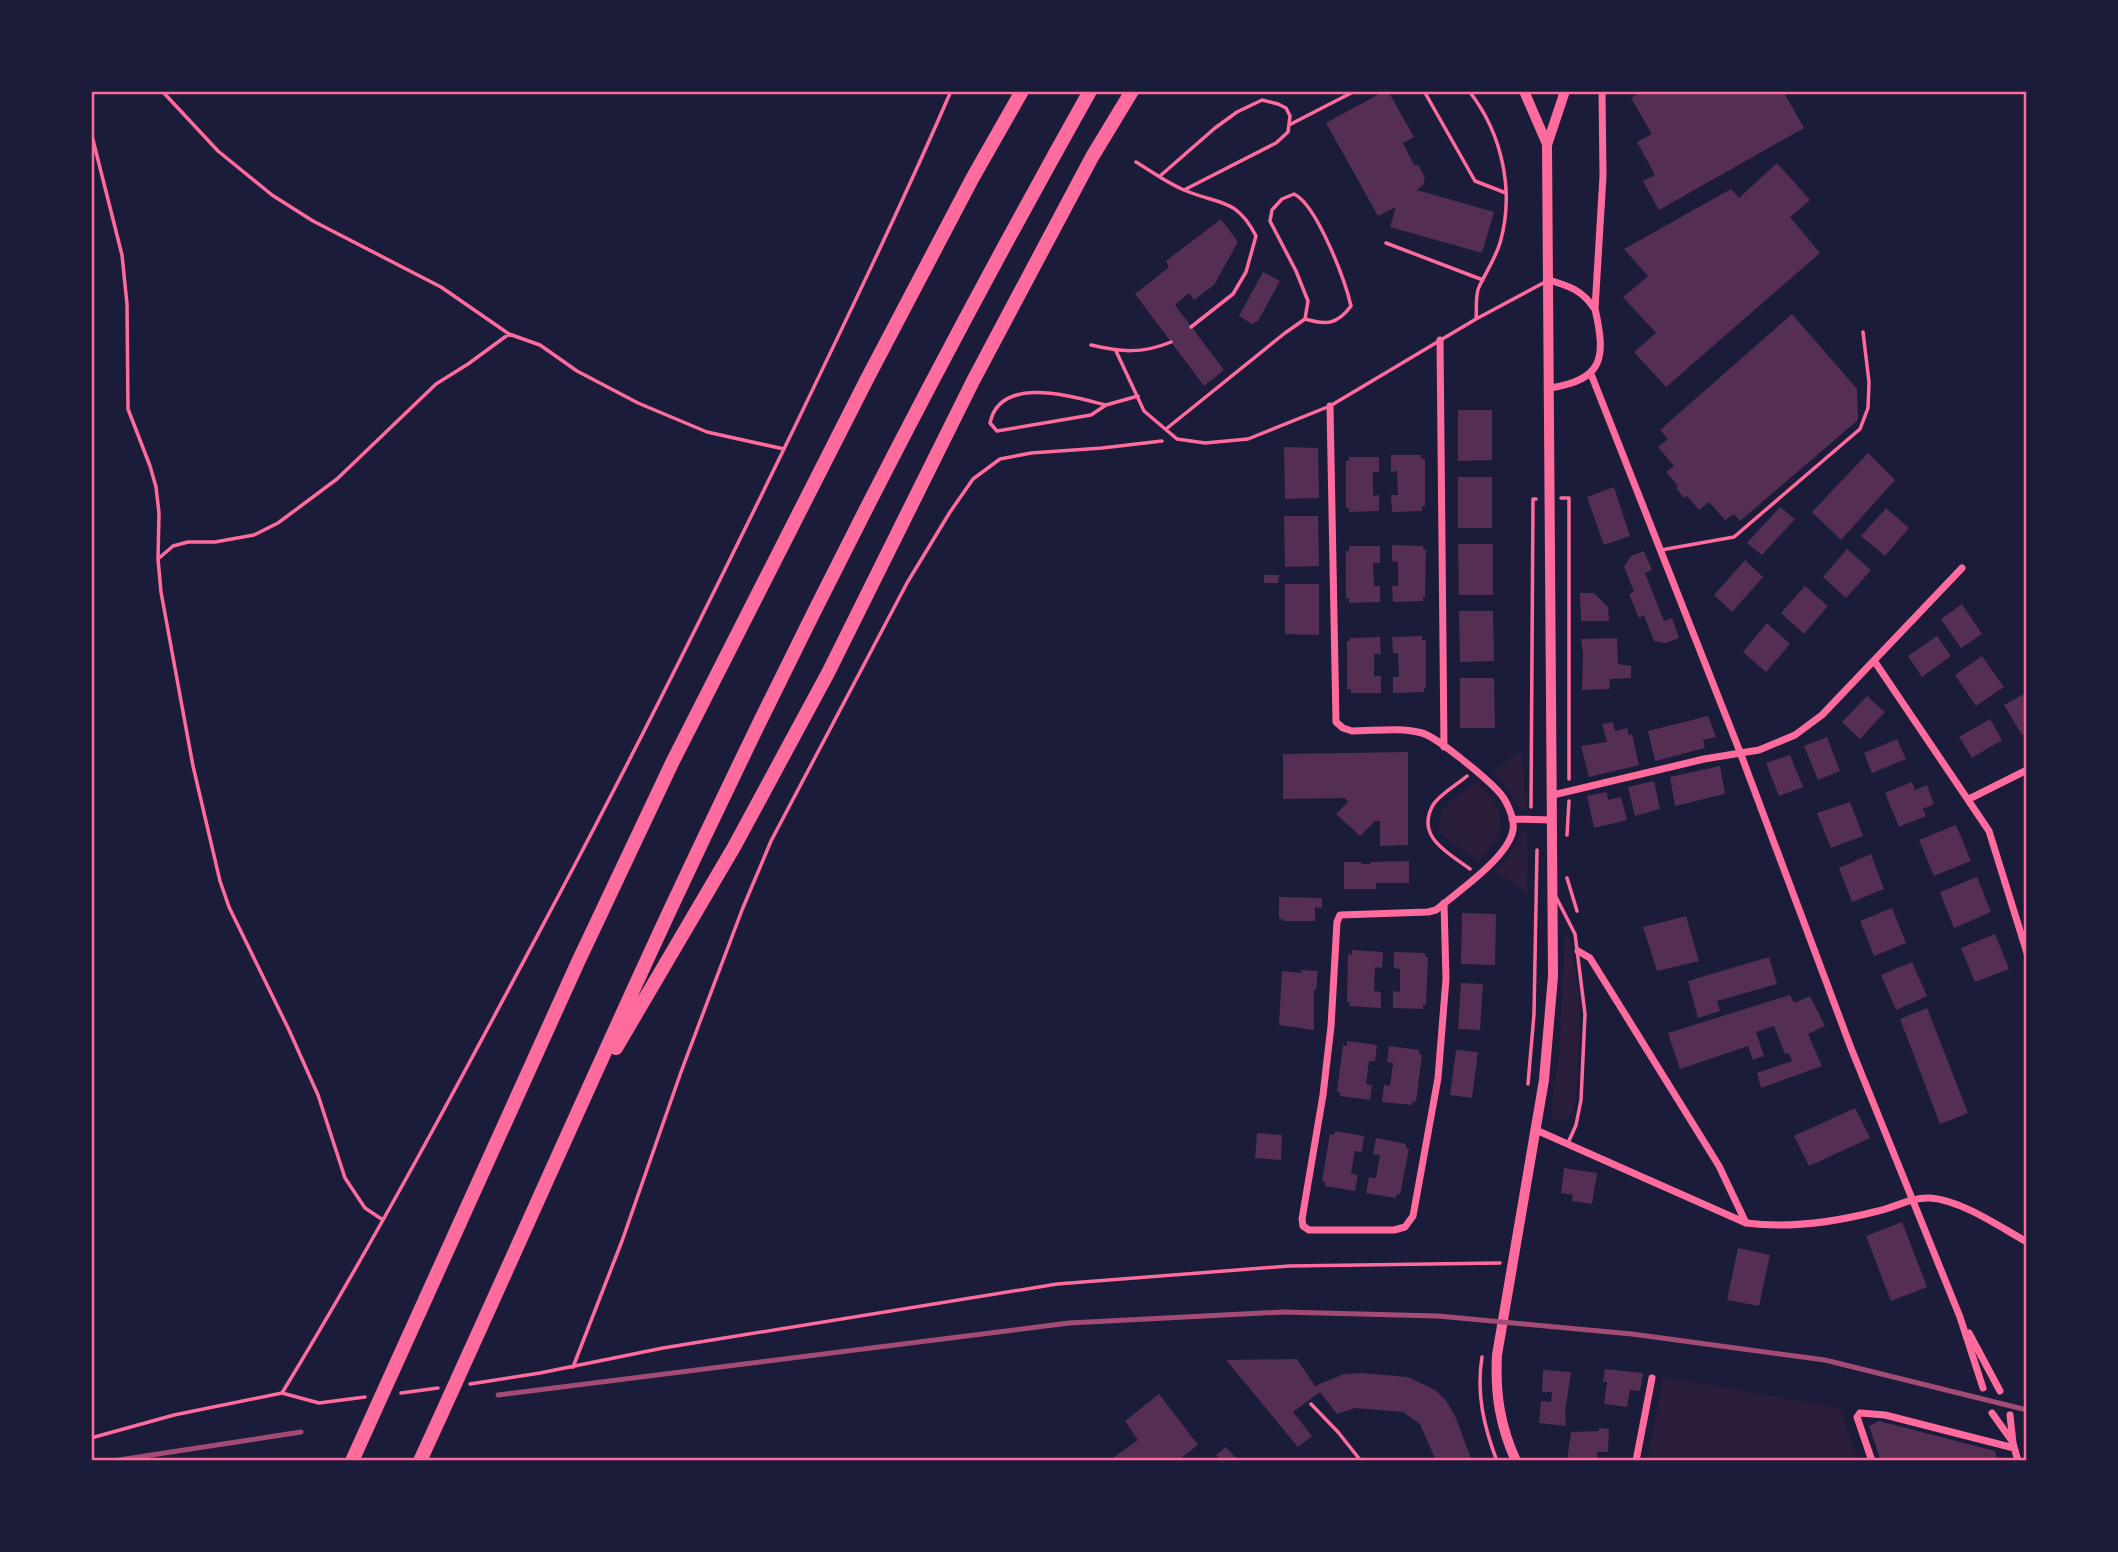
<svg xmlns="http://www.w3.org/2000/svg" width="2118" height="1552" font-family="Barlow,sans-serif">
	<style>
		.green { fill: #2a1e3b }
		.building { fill: #542f53 }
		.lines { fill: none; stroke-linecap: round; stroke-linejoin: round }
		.path { stroke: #ff6b9d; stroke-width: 3.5 }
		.service { stroke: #ff6b9d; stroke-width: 3.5 }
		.minor { stroke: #ff6b9d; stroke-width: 7 }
		.tertiary { stroke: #ff6b9d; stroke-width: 10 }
		.motorway { stroke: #ff6b9d; stroke-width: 14 }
		.rail { stroke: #a44b75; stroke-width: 5 }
		.neatline { fill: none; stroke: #ff6b9d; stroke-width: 2.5 }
	</style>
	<rect width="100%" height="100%" fill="#1b1b3a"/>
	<path class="green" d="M1522,750L1526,811L1520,809C1511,794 1506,783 1491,773Z
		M1477,782C1507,812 1509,831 1478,861L1439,833C1437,804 1456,797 1477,782Z
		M1527,831L1528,895L1494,871L1507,859L1521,834Z
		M1565,936L1570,939L1572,947L1580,1009L1576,1102C1572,1115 1569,1125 1554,1119L1551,1112L1559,1053Z
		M1663,1377L1840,1408L1858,1461H1647Z"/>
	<path class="building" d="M1385,91H1388L1414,137L1403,143L1414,165L1419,166L1425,178L1423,185L1417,190L1494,212L1482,253L1390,227L1396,207L1378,216L1326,123Z
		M1643,91H1783L1804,128L1659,210L1643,181L1655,175L1637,142L1652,134L1631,98Z
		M1777,163L1810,200L1790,217L1820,253L1666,387L1634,352L1656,333L1623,297L1648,276L1624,249L1731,189L1739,198Z
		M1221,219L1238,242L1214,285L1194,300L1189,293L1175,305L1224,370L1204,386L1135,294L1169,267L1166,261Z
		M1263,272L1280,281L1258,321L1252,324L1239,316Z
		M1792,314L1857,389L1858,420L1740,521L1734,514L1725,520L1709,502L1699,510L1687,496L1684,498L1676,488L1678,486L1666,472L1674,466L1658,447L1668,439L1660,430Z
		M1458,410H1492V460L1458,461Z
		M1284,447L1318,448L1319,498L1285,499Z
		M1868,453L1895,480L1841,540L1812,512Z
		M1391,455H1422L1421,459H1425V506L1422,507V511L1392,512L1391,495H1398L1397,471L1391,472Z
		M1349,457H1379V472H1373V496L1379,495V511L1349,512V508H1346V461L1349,460Z
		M1458,477H1492V528H1458Z
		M1614,487L1630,536L1604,545L1587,497Z
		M1780,507L1795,519L1762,555L1747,543Z
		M1886,508L1909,528L1885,556L1861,536Z
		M1284,516H1318L1319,566L1285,567Z
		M1458,544H1493V595H1459Z
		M1392,545L1423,546V549L1426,550L1425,597H1423V601L1393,602L1392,586H1398V562L1392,561Z
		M1349,546H1380V563H1373L1374,586H1380V602L1349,603V598H1346V551H1349Z
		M1847,549L1871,570L1846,598L1823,577Z
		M1644,551L1652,570L1645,573L1664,621L1672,618L1679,638L1666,643L1654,641L1644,615L1639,618L1629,594L1634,592L1624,566L1631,556Z
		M1745,560L1763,577L1732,612L1714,595Z
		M1264,575H1279L1278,583H1264Z
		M1285,584H1319V635L1285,634Z
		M1805,586L1828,606L1804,634L1781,613Z
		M1580,593H1594L1608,607L1609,621H1581Z
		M1962,604L1982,634L1961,648L1941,619Z
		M1459,611H1493L1494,661L1460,662Z
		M1767,623L1790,644L1766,672L1743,652Z
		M1422,636V640H1426V688H1424V692L1393,693V677H1399L1398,653H1393L1392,637Z
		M1937,636L1951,656L1922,677L1908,656Z
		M1380,637L1381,654H1374V676H1381V693H1351V689H1347V641H1350V638Z
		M1617,638L1618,664L1631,666V678L1610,679L1609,689L1582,690L1583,655L1581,639Z
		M1982,656L2004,687L1976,706L1955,675Z
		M1460,678H1494L1495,728H1460Z
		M2026,693L2027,733L2022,735L2004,705Z
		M1867,696L1885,712L1860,739L1842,722Z
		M1708,716L1716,737L1703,740L1705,748L1655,761L1648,731Z
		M1990,719L2002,740L1972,758L1959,737Z
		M1613,722L1615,731L1627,728L1629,735L1632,734L1639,765L1589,777L1581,746L1607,742L1602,724Z
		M1827,737L1840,771L1818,780L1804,746Z
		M1897,739L1906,759L1872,773L1864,753Z
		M1408,752V845L1380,846V821H1375L1360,836L1336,814L1348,802L1345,798L1283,799V754Z
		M1790,755L1803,787L1779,796L1766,763Z
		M1720,766L1725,794L1675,806L1670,777Z
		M1654,781L1660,809L1635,816L1628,787Z
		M1912,782L1915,790L1927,785L1934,804L1923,809L1926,816L1899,827L1885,793Z
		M1607,792L1608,800L1621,797L1627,820L1594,828L1587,796Z
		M1850,802L1863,836L1831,848L1817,813Z
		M1956,825L1971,861L1934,876L1919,840Z
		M1871,854L1884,889L1852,902L1839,868Z
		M1409,861V883H1376V889H1344V862H1361L1362,864H1370V862Z
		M1977,877L1991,912L1954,928L1940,892Z
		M1279,897L1322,898V908L1315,907V921H1285L1279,918Z
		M1892,908L1906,943L1874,956L1860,921Z
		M1462,913L1496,914L1495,965L1461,964Z
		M1686,916L1699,961L1657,971L1643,927Z
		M1995,934L2009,969L1975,982L1961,948Z
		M1352,950L1383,952L1382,968L1375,967L1374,991L1381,992V1008L1349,1006L1350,1002H1347L1348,954L1352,955Z
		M1394,952L1425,953V957H1428L1426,1005H1423V1009L1393,1008V991L1400,992V969L1394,968Z
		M1769,957L1777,984L1717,1001L1720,1011L1698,1018L1688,981Z
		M1912,962L1927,996L1896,1010L1881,975Z
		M1301,970L1318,971L1316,990H1314V1030L1279,1025L1282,971L1301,973Z
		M1461,983L1483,984L1480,1030L1458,1029Z
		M1790,995L1794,1003L1810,996L1825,1026L1808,1034L1822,1066L1761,1088L1757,1073L1792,1061L1789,1053L1785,1054L1774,1026L1756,1032L1764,1056L1753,1060L1748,1046L1680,1069L1668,1033Z
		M1927,1008L1968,1113L1940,1124L1900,1019Z
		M1347,1041L1377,1045L1375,1061H1369L1366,1084L1372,1085L1370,1100L1340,1096V1092H1337L1343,1045L1347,1046Z
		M1389,1046L1419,1050V1054L1422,1055L1416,1102L1413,1101L1412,1105L1382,1102L1384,1085L1390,1086L1393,1063L1387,1062Z
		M1456,1050L1478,1052L1472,1098L1450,1095Z
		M1855,1108L1870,1138L1809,1166L1794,1136Z
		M1335,1131L1364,1136L1362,1152L1355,1151L1351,1174L1358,1175L1355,1191L1325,1186V1182L1322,1181L1330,1134L1334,1135Z
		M1257,1133L1282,1135L1281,1160L1255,1158Z
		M1376,1138L1406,1144V1148H1409L1400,1195L1397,1194L1396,1198L1366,1193L1369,1177L1376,1178L1378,1167L1380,1155L1373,1154Z
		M1564,1168L1597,1173L1592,1204L1572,1201L1573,1195L1561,1193Z
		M1902,1222L1927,1287L1891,1301L1866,1236Z
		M1738,1248L1770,1255L1759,1306L1727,1300Z
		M1297,1359L1315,1386L1344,1374L1362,1373L1408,1377L1435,1390L1445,1399L1455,1416L1472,1461H1436L1420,1424L1403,1412L1355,1408L1337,1414L1320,1392L1293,1412L1312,1436L1298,1447L1226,1360Z
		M1605,1369L1643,1373L1640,1391L1630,1390L1627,1407L1604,1404L1607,1382H1603Z
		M1543,1370L1571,1372L1565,1412L1566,1426L1539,1423L1541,1401L1551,1402L1552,1392H1542Z
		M1159,1394L1198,1445L1177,1461H1117L1114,1457L1138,1440L1125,1421Z
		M1879,1421L1995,1451L1998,1461H1881L1869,1426Z
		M1599,1428L1609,1429L1608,1452H1597V1461H1567L1571,1432L1599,1431Z
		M1226,1447L1237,1459L1235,1461H1221L1216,1455Z"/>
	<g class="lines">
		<path class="path" d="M162,91L218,151L272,195L313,221L441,287L509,334L540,345L577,371L638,403L707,432L784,449
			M91,132L122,255L127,304L128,409L150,466L156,487L159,513L158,559L161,592L193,766L220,881L229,907L289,1030L318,1095L345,1178L365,1208L383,1220
			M1561,498H1569V779
			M158,559L173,546L188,542H215L254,535L278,523L337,479L436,384L468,364L509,334
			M1467,776C1458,784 1440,794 1433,805C1415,837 1449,853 1470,869
			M1531,807L1533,499H1536
			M1567,835L1569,801
			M1567,878L1577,911
			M1528,1084L1534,1014L1537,850
			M1482,1357C1476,1394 1484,1427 1497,1461
			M573,1367L622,1241L681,1072L742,910L771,841L907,583L950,512L973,479L1000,459L1031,453L1102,448L1162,441
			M470,1384L540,1373L663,1348L1057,1284L1289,1266L1500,1263
			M282,1393C382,1229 471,1060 561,891C644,735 722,577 799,418C851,310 903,202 951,91
			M401,1393L438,1388
			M1311,1404L1338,1432L1361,1461
			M91,1438L174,1415L282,1393L319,1403L365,1397"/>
		<path class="service" d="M1424,91L1475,181L1506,193
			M1469,91C1502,133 1515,191 1500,243C1495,259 1486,272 1479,287C1475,295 1477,309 1476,319
			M1289,125L1355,91
			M1136,162C1151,171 1167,183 1184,190C1219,205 1236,197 1256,236L1246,272L1233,294L1191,327
			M1160,176L1215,128L1237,112L1262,100L1278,104L1286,108L1290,116L1288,132L1276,143L1184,190
			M1386,243L1483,280
			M1091,345C1121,352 1142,354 1171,342
			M1116,351L1144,411L1177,439L1205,443L1248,439L1330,406L1476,319L1547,281
			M1106,405C1073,397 1000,374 990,423L997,431L1091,415L1106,405L1138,396
			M1166,429L1285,333L1305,319C1326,325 1337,325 1351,306C1345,280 1317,205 1294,194L1282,199L1272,210L1270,221L1296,271L1308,301L1305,319
			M1661,550L1734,537L1860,429L1868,408L1869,382L1863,332
			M1556,897L1575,934L1585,1014L1581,1100L1576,1125L1568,1143"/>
		<path class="minor" d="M1549,280C1569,286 1582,290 1594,308
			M1440,340L1444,747
			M1591,374L1740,752L1851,1048L1960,1317L1983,1388
			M1550,388C1604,380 1606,357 1595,309L1603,176L1602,91
			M1330,406L1336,722L1343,728L1352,731C1374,731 1400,727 1422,733C1437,737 1486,778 1498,791C1506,799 1515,818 1513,830C1508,858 1457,892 1436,910L1428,912L1340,915L1337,922L1331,1026L1323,1095L1302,1219L1303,1226L1309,1230H1394L1405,1227L1413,1216L1438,1078L1446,979L1444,903
			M1875,662L1989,831L2027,953
			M1553,795L1704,759L1759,750L1795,735L1822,715L1962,568
			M1969,799L2027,770
			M1512,819L1553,820
			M1578,951L1590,958L1623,1011L1719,1166L1746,1223
			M1536,1130L1746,1223C1791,1229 1835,1222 1878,1211C1896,1207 1911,1197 1930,1198C1961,1200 2000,1227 2027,1242
			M1969,1333L2000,1391
			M1992,1413L2012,1441
			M2010,1415L2013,1443L2018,1461
			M1636,1461L1652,1378
			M1872,1461L1857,1417L1860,1413L1885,1415L2014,1448"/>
		<path class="tertiary" d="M1524,91L1547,144
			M1516,1461C1500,1426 1495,1394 1497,1355L1544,1080L1553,976L1547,145L1565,91"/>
		<path class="motorway" d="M616,1048L734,847L828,673L973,381L1092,157L1132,91
			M352,1461L578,962L672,763L867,379L972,179L1022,91
			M420,1461C504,1278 585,1093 670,910C800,632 940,358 1090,91"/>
		<path class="rail" d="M498,1395L1069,1323L1283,1312L1438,1316L1632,1334L1825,1360L2027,1410
			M112,1461L301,1432"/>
	</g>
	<rect width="2118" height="1552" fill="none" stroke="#1b1b3a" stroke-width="186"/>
	<rect x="93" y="93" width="1932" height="1366" class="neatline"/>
</svg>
